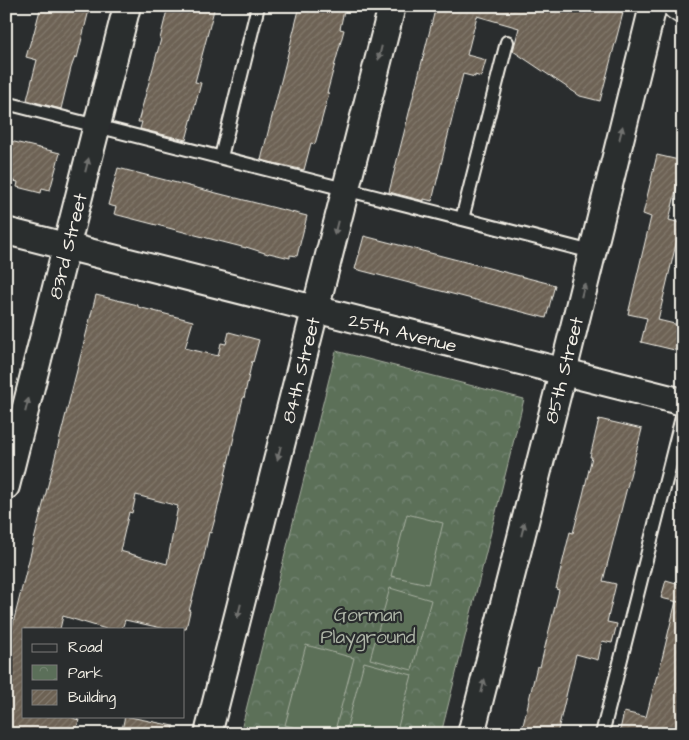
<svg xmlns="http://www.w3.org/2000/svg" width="689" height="740" font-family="'Architects Daughter',sans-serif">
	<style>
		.park { fill: url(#park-crowns); stroke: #a8b0a0 }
		.pitch { fill: #5b6f59; stroke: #a8b0a0 }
		.building { fill: url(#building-hatch); stroke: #f4f1e8; fill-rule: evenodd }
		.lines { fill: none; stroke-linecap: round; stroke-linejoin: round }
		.service-casing { stroke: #f4f1e8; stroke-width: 16 }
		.minor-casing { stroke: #f4f1e8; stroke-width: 30 }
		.primary-casing { stroke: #f4f1e8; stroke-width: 31 }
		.service { stroke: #2a2d2e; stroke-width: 12 }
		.minor { stroke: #2a2d2e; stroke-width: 26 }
		.primary { stroke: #2a2d2e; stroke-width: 28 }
		.oneway { fill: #71726f }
		.labels { text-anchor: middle; stroke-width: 4.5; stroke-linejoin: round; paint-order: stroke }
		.street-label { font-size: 19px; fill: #f4f1e8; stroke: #2a2d2e }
		.park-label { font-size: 19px; fill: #afb6a8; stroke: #2a2d2e }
	</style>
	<defs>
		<pattern id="park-crowns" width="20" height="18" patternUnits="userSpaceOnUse" patternTransform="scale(1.25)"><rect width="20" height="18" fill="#5b6f59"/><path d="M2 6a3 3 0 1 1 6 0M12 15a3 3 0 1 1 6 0" fill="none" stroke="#738471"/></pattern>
		<pattern id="building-hatch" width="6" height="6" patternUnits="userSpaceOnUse" patternTransform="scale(1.25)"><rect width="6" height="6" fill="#6d6254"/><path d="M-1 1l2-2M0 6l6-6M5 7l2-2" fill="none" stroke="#82796d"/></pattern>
	</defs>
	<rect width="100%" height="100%" fill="#2a2d2e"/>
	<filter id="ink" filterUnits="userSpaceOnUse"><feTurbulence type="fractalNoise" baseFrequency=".02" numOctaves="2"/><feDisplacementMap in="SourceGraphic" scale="10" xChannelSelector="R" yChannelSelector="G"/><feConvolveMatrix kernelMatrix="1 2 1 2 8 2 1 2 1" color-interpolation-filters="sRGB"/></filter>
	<g filter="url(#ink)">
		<path class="park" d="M336,351L524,399L441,734H240Z"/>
		<path class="pitch" d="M407,514L443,523L428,584L391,576Z
			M390,588L431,600L412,670L370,659Z
			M306,645L354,658L334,734H319L285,725Z
			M364,662L412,675L396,734H345Z"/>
		<path class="building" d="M41,6H90L77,58L75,57L71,68L61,109L27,100L37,60L26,57L31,40H32Z
			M168,6H215L195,82L201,83L186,140L140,129L142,122H138L161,39H160Z
			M300,6H345L340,29L344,30L327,93H329L315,144L311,143L304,170L261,160Z
			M436,6H614L623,13L600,101L580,96L513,51L519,28L477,16L467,55L486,60L481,77L475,75V77L463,74L432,201L424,199V201L389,192Z
			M6,140L60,153L50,190L42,188L41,193L17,187L18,182L6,179Z
			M657,155L683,161L669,220L681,223L658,320L683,326V352L641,342L647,318L628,314L651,217L643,214Z
			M118,168L307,216L297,256L290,255V258L269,253L268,254L246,247V248L114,214L116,207L108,205Z
			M364,236L555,285L546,318L355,269Z
			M96,295L138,305V307L193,321L185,348L218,356L221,343L226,344L229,332L259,340L253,362L252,361L244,398H243L216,515L211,533L209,532L202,566H201L189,611H190L186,629H166L125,620L122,629H106L63,616L60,629H24V716H67L79,720L75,734H6V651ZM136,495L178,506L167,564L120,551L129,512L132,513Z
			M599,419L642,429L603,581L616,584L607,622L617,624L612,643L602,641L598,660L576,654L557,734H521L537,666L540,667L559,590L556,589L570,532L573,533L583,495L592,457H590Z
			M666,580L683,585V734H636L620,730L624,712L646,717L657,675H658L676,601L678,602L661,598Z
			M125,716L174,726L173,734H121Z"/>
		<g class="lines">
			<defs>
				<path id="service" d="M6,103L592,252
					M221,157L258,6
					M462,219L507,42
					M602,734L683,413"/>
				<path id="minor" d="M6,231L683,402
					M6,486L127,6
					M208,734L392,6
					M471,734L563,372L653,6"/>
				<path id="primary" d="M677,6L683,10"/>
			</defs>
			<use href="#service" class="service-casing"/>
			<use href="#minor" class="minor-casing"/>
			<use href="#primary" class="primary-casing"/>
			<use href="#service" class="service"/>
			<use href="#minor" class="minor"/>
			<use href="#primary" class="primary"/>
		</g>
		<defs><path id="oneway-solid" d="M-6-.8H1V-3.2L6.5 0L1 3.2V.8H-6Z" transform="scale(1.25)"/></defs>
		<g class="oneway">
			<use href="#oneway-solid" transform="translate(380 53) rotate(104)"/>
			<use href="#oneway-solid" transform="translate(621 133) rotate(-76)"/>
			<use href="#oneway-solid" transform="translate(87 165) rotate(-76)"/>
			<use href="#oneway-solid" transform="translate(336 228) rotate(104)"/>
			<use href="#oneway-solid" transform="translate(583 290) rotate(-76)"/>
			<use href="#oneway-solid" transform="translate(27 405) rotate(-76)"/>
			<use href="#oneway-solid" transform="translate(279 453) rotate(104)"/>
			<use href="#oneway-solid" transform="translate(523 529) rotate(-76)"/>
			<use href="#oneway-solid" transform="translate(239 611) rotate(104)"/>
			<use href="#oneway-solid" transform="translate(483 686) rotate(-76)"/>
		</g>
	</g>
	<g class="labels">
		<g class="street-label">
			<text transform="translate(67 246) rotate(-76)" y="7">83rd Street</text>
			<text transform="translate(403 332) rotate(14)" y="7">25th Avenue</text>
			<text transform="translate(300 370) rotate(-76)" y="7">84th Street</text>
			<text transform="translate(563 370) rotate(-76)" y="7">85th Street</text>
		</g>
		<g class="park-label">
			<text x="368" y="621">Gorman<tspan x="368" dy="22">Playground</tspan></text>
		</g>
	</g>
	<rect width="689" height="740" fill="none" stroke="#2a2d2e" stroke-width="25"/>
	<rect x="12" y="12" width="664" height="715" fill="none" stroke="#f4f1e8" stroke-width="2" filter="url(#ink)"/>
	<rect x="22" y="628" width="162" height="90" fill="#2a2d2e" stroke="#7b7b78"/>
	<rect x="32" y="644" width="25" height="8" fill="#2a2d2e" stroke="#7b7b78"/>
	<text x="68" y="652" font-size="15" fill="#f4f1e8">Road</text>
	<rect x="32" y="665" width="25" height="15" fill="url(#park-crowns)" stroke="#7b7b78"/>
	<text x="68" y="678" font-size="15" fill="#f4f1e8">Park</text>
	<rect x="32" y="690" width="25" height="15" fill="url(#building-hatch)" stroke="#7b7b78"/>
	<text x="68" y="702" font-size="15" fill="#f4f1e8">Building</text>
</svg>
